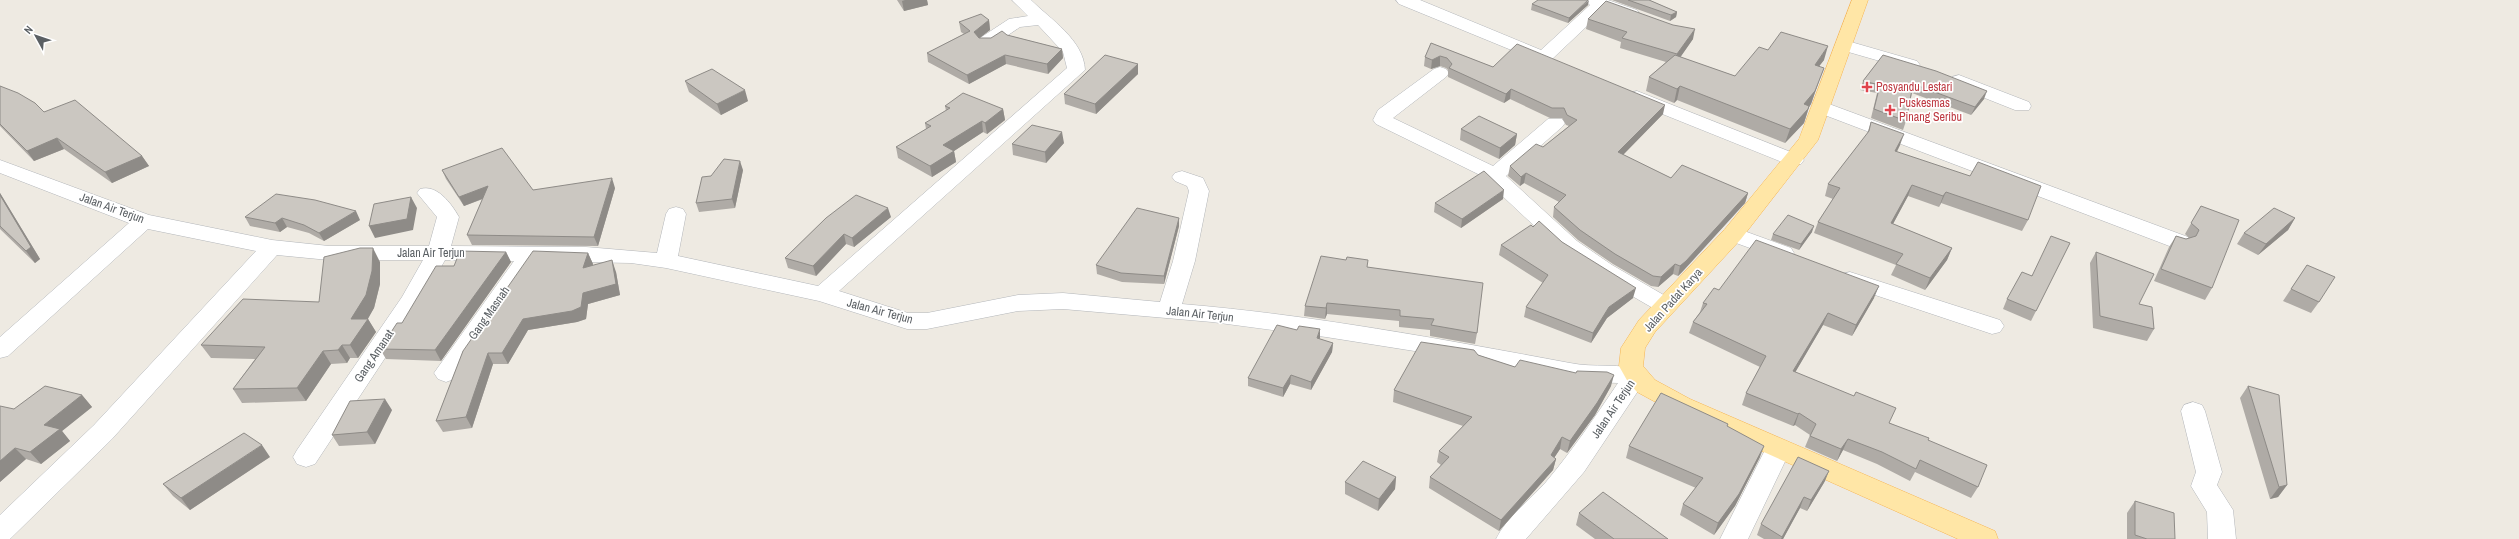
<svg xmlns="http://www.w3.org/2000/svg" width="2519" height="539" font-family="'Archivo Narrow',sans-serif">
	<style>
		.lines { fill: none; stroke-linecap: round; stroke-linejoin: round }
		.minor-casing { stroke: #b3b6ba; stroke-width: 1 }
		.major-casing { stroke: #f6b553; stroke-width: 1 }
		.minor { fill: #fff; fill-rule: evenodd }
		.major { fill: #ffe6a6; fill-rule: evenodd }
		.wall { fill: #afaba6 }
		.shaded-wall { fill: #8e8b87 }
		.building { fill: #cbc7c1; stroke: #8e8b87 }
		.health-dot { fill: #e0444e; stroke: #fff; stroke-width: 1.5 }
		.labels { text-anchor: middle; stroke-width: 3.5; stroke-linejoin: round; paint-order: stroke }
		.health-label { font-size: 12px; fill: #be3a42; stroke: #fff; text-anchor: start }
		.street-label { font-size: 12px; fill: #5a5f63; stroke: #fff }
	</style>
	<rect width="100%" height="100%" fill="#eeeae2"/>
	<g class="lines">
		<defs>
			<path id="minor" d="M1012,0H1031C1050,19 1084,40 1085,70L839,291L908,313H927L1018,295L1063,293L1160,302L1173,261L1189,191L1187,186L1175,181L1172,177L1175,173L1182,171L1203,178L1209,191L1195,261L1182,304C1312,315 1441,339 1570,363C1594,368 1620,363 1644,370L1648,376L1584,472L1526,539H1496C1506,518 1530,500 1546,482C1572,451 1595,417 1618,383L1572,381L1484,362L1326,337L1212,322L1063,309L1018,311L927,329H907L819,301L666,268L631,263L537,261L454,379L446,382L438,379L434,373L514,261L445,260L420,305L315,464L306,467L297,464L293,457L297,450L402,297L423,260H329L277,255L112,439L10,539H0V515L94,425L256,251L148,229L8,356L0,358V337L129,223L0,173V160L149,215L272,240L329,246H429L437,217L417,193L420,189C437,184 451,203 459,217L451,246L586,247L657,253L666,214L669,209L676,207L683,209L686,214L678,256L818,286L1067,68L1063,52L1038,25L1020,27L992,46H980L977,42L980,38L1009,19L1028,16Z
				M1396,0H1420L1541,50L1590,5L1584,0H1608L1637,10L1640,14L1637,18L1631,19L1604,10L1549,62L1543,63L1399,4Z
				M1844,40L1917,61L1920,65L1917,69L1911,70L1838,49L1835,45L1838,41Z
				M1440,67L1446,69L1449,73L1446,77L1393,118L1493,166L1548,119H1562L1565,123L1562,127L1506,176L1577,241L1612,265L1674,301L1677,306L1674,311L1666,314L1658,311L1596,275L1561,251L1480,175L1376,124L1373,120L1378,110L1434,69Z
				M1959,75L2029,102L2031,106L2029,110H2015L1952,85L1950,81L1952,77Z
				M1637,91L1801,156L1804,160L1801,164H1787L1630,101L1628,97L1630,93Z
				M1821,101L2188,237L2191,242L2188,247L2180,249L2172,247L1814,111L1812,107L1814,103Z
				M1733,227L1791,248L1794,253L1791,258L1783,260L1725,239L1722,234L1725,229Z
				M1850,272L2000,320L2004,326L2000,332L1992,334L1842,284L1839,279L1842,274Z
				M2193,402L2202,405L2205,411L2222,472L2217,485L2233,510L2236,539H2208L2207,512L2191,486L2196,472L2181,411L2184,405Z
				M1778,439L1787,442L1791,449L1748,539H1720L1769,442Z"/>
			<path id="major" d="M1852,0H1868L1818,140L1741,239L1655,332L1645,348L1643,366L1655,380L1690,399L1995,531L1998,539H1958L1672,411L1637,392L1628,382L1619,366L1621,348L1639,320L1725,229L1799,139Z"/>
		</defs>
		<use href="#minor" class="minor-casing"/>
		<use href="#major" class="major-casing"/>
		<use href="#minor" class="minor"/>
		<use href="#major" class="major"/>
	</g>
	<path class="wall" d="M897,0H927L928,5L904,11Z
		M1612,0H1649L1677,12L1676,17L1670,21Z
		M1532,4L1588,5L1568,23L1531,10Z
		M1588,19L1693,39L1680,57L1735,76L1768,50L1824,60L1819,66V81L1811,104L1809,107L1804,123L1785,143L1677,100L1674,103L1646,91L1649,77L1666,62L1620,48L1621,42L1586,29Z
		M989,20L990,30L979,38H991L1007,35L1062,49L1063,58L1048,74L1006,64L969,84L928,62L927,53L964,34L961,32L959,22Z
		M1431,43L1493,67L1663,114L1623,155L1671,178L1748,193L1745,203L1683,271L1678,276L1673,274L1658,287L1651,286L1613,264L1578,240L1553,217L1554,207L1559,202L1524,183L1520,186L1508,176L1510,166L1543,147L1569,126L1566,125L1562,118H1550L1510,99L1504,103L1448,77V70L1446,68L1440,66L1431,69L1424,66L1425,57Z
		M1883,55L1984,99L1971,115L1912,93L1906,121L1903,130L1871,118L1877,93L1860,90L1863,81Z
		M1138,64V74L1096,114L1065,104L1064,94Z
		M685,81L748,101L721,115L689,92Z
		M0,86L44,112L142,156L149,166L112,183L64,149L34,161L0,126Z
		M945,106L1003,109L1005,120L987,134L983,132L954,151L956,162L932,177L898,158L896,147L926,129L925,123L946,111Z
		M1871,122L1900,145L1897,152L2028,220L2022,231L1941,203L1939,207L1908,196L1893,224L1952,248L1947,260L1925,290L1891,275L1896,265L1814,233L1818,222L1833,199L1825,196L1828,184L1867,134Z
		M1461,129L1517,134L1515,145L1499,159L1460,140Z
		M1064,143L1046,163L1013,155L1012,144Z
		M442,170L533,190L615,188L598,246L472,245L467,235L483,199L464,206L446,179Z
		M743,170L735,208L699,212L696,203L711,176Z
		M0,193L40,259L35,263L0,229Z
		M1503,199L1461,228L1434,212L1435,203Z
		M2201,206L2212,288L2205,300L2154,281L2169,247L2176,236L2186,239L2189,238L2185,234Z
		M245,217L360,220L324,241L309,233L287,227L280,232L250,226Z
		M891,217L854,247L846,244L816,276L788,268L785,258L826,218Z
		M1179,218V226L1164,284L1122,282L1097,274L1096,265Z
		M2295,218L2288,230L2258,255L2237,244L2244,233Z
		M1812,232L1799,250L1771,240L1773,234Z
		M1562,242L1633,298L1607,318L1591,343L1524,317L1526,307L1543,283L1499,255L1501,245Z
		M2070,243L2031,321L2003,309L2007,299L2031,276Z
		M506,252L511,262L441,361L386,359L380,349L402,323L454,266Z
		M2096,252L2139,304L2154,329L2147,341L2093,328L2090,263Z
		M588,253L593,264L592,266L616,272L620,295L588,304L586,319L577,322L528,330L508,364H493L472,428L443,432L436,421L463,351Z
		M380,262V284L374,308L367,319H368L376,332L358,358H350L347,363L331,364L306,401L242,403L233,389L255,359L211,358L201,345L319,302Z
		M2307,265L2319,302L2311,313L2283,301Z
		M1368,267L1477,333L1475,344L1430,336V330L1399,327V321L1327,314L1325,319L1304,316L1305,306Z
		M1719,290L1874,298L1852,336L1823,325L1795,372L1890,423L1928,440L1978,487L1971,498L1915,472L1910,481L1877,464L1843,450L1837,461L1805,447L1810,435L1795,425L1793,426L1742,405L1746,393L1760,367L1689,333L1693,322L1700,312L1703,303Z
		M1320,338L1319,339L1333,343L1332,352L1311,390L1290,384L1283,397L1248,386V378Z
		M1478,355L1515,367L1611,386L1595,415L1567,453L1560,449L1554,458L1556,459L1553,470L1499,531L1429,488L1430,477L1441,465L1437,462L1439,451L1463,426L1393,402L1394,390Z
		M2248,386L2287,485L2278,497L2270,499L2240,398Z
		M82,395L92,407L62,431L70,441L41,464L26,459L0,482L14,409Z
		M392,410L375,444L339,446L332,435Z
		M1728,424L1727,426L1760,457L1735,506L1714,535L1680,515L1683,504L1696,488L1626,458L1629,446Z
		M270,457L190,510L173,496L163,484Z
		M1396,477L1395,489L1378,511L1345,494V482Z
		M1825,481L1807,511L1800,508L1783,539H1764L1757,535L1761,524Z
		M2135,501L2175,539H2127V513Z
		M1579,513L1668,539H1595L1576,525Z"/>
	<path class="shaded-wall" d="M905,0H927L928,5L904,11L902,1Z
		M1589,0L1588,5L1568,23L1569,18Z
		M1677,12L1676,17L1670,21L1671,15Z
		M989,20L990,30L976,41L974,32Z
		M1695,29L1693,39L1675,65L1677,54Z
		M1828,46L1824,60L1810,78L1815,65Z
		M1062,49L1063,58L1048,74L1047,64Z
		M1005,55L1006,64L969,84L967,75Z
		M1440,56V66L1431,69L1432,60Z
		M1138,64V74L1096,114L1095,104Z
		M1824,68L1819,81L1811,104L1809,107L1804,123L1785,143L1790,129L1804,104Z
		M1680,86L1677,100L1674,103L1677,89Z
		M1511,89L1510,99L1504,103L1506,94Z
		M745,90L748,101L721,115L717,104Z
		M1987,91L1984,99L1971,115L1975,107Z
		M1665,105L1663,114L1616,162L1618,152Z
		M1003,109L1005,120L987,134L985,123Z
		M982,121L983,132L954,151L956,162L932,177L930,166L943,145Z
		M1062,132L1064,143L1046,163L1045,152Z
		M1517,134L1515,145L1499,159L1500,148Z
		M1904,134L1900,145L1891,162L1895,151Z
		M57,138L64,149L34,161L27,151Z
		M142,156L149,166L112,183L105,172Z
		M740,161L743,170L735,208L732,199Z
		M1526,173L1524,183L1520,186L1521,177Z
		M612,178L615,188L598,246L594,237Z
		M1912,185L1908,196L1887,235L1891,223Z
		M488,186L492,195L464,206L459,197Z
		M1504,190L1503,199L1461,228L1462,219Z
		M1946,192L1941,203L1939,207L1943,196Z
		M0,193L40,259L35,263L26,251L0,195Z
		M1748,193L1745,203L1683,271L1678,276L1680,266Z
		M411,197L417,208L413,230L375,238L369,226Z
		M888,208L891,217L854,247L852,238Z
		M356,211L360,220L324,241L319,233Z
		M282,218L287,227L280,232L275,223Z
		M1179,218V226L1164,284V276Z
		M2295,218L2288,230L2258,255L2266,244Z
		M1814,226L1812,232L1799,250L1801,244Z
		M844,234L846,244L816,276L813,266Z
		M373,248L380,262V284L374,308L364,326L368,319L376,332L358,358L350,345L351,319Z
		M1952,248L1947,260L1925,290L1930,278Z
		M506,252L511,262L441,361L435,350Z
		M588,253L593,264L588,279L583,268Z
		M612,260L616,272L620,295L588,304L586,319L577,322L528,330L508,364L502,353L523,319L583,293Z
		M1675,264L1673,274L1658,287L1661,277Z
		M1879,286L1874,298L1852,336L1856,325Z
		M1636,288L1633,298L1607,318L1591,343L1593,333L1609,307Z
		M1327,303V314L1325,319L1326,308Z
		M1828,313L1823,325L1789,383L1793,371Z
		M1320,329V338L1317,347V338Z
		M1333,343L1332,352L1311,390V382Z
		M342,345L350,358L347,363L338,350Z
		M323,351L331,364L306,401L297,388Z
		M488,353L493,364L472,428L466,417Z
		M1291,375L1290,384L1283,397V388Z
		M1614,375L1611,386L1595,415L1567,453L1570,441Z
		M82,395L92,407L62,431L70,441L41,464L30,452L44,425Z
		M385,399L392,410L375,444L367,432Z
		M1799,413L1795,425L1793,426L1798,414Z
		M1562,437L1560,449L1548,467L1551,455Z
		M1848,439L1843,450L1837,461L1841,449Z
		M262,445L270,457L190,510L181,498Z
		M1764,446L1760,457L1735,506L1714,535L1718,523Z
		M15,448L26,459L0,482V461Z
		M1556,459L1553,470L1499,531L1501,520Z
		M1829,471L1825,481L1807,511L1811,500Z
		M1396,477L1395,489L1378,511L1379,499Z
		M2287,485L2278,497L2270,499L2279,487Z
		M1804,497L1800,508L1783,539H1781Z"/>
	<path class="building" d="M1538,0H1588L1569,18L1532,4Z
		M1628,0H1649L1677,12L1671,15Z
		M1606,1L1673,25L1695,29L1677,54L1622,38L1627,32L1588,19Z
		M981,14L989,20L974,32L979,38H991L1002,31L1007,35L1062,49L1047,64L1005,55L967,75L927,53L970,31L959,22Z
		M1781,32L1828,46L1815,65L1824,68L1815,91L1804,104L1809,106L1808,109L1790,129L1680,86L1677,89L1649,77L1675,55L1735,76L1759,47L1768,50Z
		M1431,43L1493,67L1517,44L1665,105L1618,152L1671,178L1682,165L1748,193L1686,261L1680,266L1675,264L1661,277L1653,276L1615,254L1580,230L1554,207L1566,195L1526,173L1521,177L1510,166L1536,144L1543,147L1577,120L1567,115L1564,108H1552L1511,89L1506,94L1449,68L1452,64L1447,58L1440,56L1432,60L1425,57Z
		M1105,55L1138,64L1095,104L1064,94Z
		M1883,55L1936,71L1987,91L1975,107L1913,84L1906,121L1874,109L1880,85L1863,81Z
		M712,69L745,90L717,104L685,81Z
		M0,86L18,93L35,103L44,112L75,100L142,156L105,172L57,138L27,151L0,124Z
		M963,93L1003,109L985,123L982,121L943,145L954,151L930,166L896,147L931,126L925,123L950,108L945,106Z
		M1479,116L1517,134L1500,148L1461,129Z
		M1871,122L1904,134L1895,151L1970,176L1978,162L2041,186L2028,220L1946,192L1943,196L1912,185L1891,223L1952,248L1930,278L1896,264L1903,254L1818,222L1840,188L1828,184L1869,131Z
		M1032,125L1062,132L1045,152L1012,144Z
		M502,148L533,190L612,178L594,237L467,235L488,186L459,197L442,170Z
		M724,159L740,161L732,199L696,203L702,177L711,176Z
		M1484,171L1504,190L1462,219L1435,203Z
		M276,194L315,200L356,211L319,233L304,225L282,218L275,223L245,217Z
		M0,195L31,247L26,251L0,226Z
		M856,195L888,208L852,238L844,234L813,266L785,258L826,218Z
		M411,197L407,219L369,226L374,204Z
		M2201,206L2239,220L2212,288L2161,269L2176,236L2186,239L2196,236L2199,230L2191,223Z
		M1137,208L1179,218L1164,276L1121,273L1096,265Z
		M2274,208L2295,218L2266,244L2244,233Z
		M1788,215L1814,226L1801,244L1773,234Z
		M1539,221L1562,242L1636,288L1609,307L1593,333L1526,307L1548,275L1501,245L1531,225L1533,227Z
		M2051,236L2070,243L2036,311L2007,299L2022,272L2032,276Z
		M1756,240L1879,286L1856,325L1828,313L1793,371L1854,396L1856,392L1896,408L1889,423L1929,438L1928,440L1987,465L1978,487L1920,460L1916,469L1882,452L1848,439L1841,449L1810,436L1816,424L1799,413L1798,414L1746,393L1766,356L1693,322L1707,304L1703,303L1714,288L1719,290Z
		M360,248H373L372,271L366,295L351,319H368L350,345H342L338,350L323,351L297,388L233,389L265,347L201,345L243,299L319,302L324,257Z
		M460,251L506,252L435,350L380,349L397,323H402L436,266H454Z
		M533,251L588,253L583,268L612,260L616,284L583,293L581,307L572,311L523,319L502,353H488L466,417L436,421L463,351Z
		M2096,252L2154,274L2139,304L2152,307L2154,329L2100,316Z
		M1321,256L1346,260L1347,257L1368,260L1367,267L1483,283L1477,333L1431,325L1434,319L1400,316V310L1327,303L1326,308L1305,306Z
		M2307,265L2335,277L2319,302L2291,289Z
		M1277,325L1297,330L1299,326L1320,329L1317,338L1333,343L1311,382L1291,375L1283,388L1248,378Z
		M1421,342L1474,350L1478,355L1515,367L1520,360L1576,373L1577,371L1607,372L1614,375L1597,403L1570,441L1562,437L1551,455L1556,459L1501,520L1430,477L1449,457L1439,451L1472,417L1394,390Z
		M45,386L82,395L44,425L60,429L30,452L15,448L0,461V406L14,409Z
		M2248,386L2279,395L2287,485L2279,487Z
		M1661,393L1728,424L1727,426L1764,446L1739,494L1718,523L1683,504L1703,478L1629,446Z
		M385,399L367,432L332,435L350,401Z
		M244,433L262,445L181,498L163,484Z
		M1798,457L1829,471L1811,500L1804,497L1782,537L1761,524Z
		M1363,461L1396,477L1379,499L1345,482Z
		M1603,492L1668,539H1614L1579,513Z
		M2135,501L2174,513L2175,539H2147L2135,535Z"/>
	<g class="health-dot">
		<path d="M1865 81h4v4h4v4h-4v4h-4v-4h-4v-4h4z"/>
		<path d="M1888 104h4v4h4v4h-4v4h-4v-4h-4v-4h4z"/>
	</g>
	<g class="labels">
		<g class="health-label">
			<text x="1876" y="91">Posyandu Lestari</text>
			<text x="1899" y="107">Puskesmas<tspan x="1899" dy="14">Pinang Seribu</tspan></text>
		</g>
		<g class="street-label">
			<text transform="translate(112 208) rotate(20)" y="4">Jalan Air Terjun</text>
			<text x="431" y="257">Jalan Air Terjun</text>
			<text transform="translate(1673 300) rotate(-48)" y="4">Jalan Padat Karya</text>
			<text transform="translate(880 311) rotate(15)" y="4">Jalan Air Terjun</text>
			<text transform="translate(489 313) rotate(-55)" y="4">Gang Masnah</text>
			<text transform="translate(1200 314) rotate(6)" y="4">Jalan Air Terjun</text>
			<text transform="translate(374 356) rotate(-56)" y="4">Gang Amanat</text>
			<text transform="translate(1613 409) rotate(-56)" y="4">Jalan Air Terjun</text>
		</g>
	</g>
	<g transform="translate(36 36) rotate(310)" stroke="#ffffff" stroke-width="3" paint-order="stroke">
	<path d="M0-3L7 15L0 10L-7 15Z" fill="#5a5f63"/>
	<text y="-6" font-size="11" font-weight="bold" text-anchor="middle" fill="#5a5f63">N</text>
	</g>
</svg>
